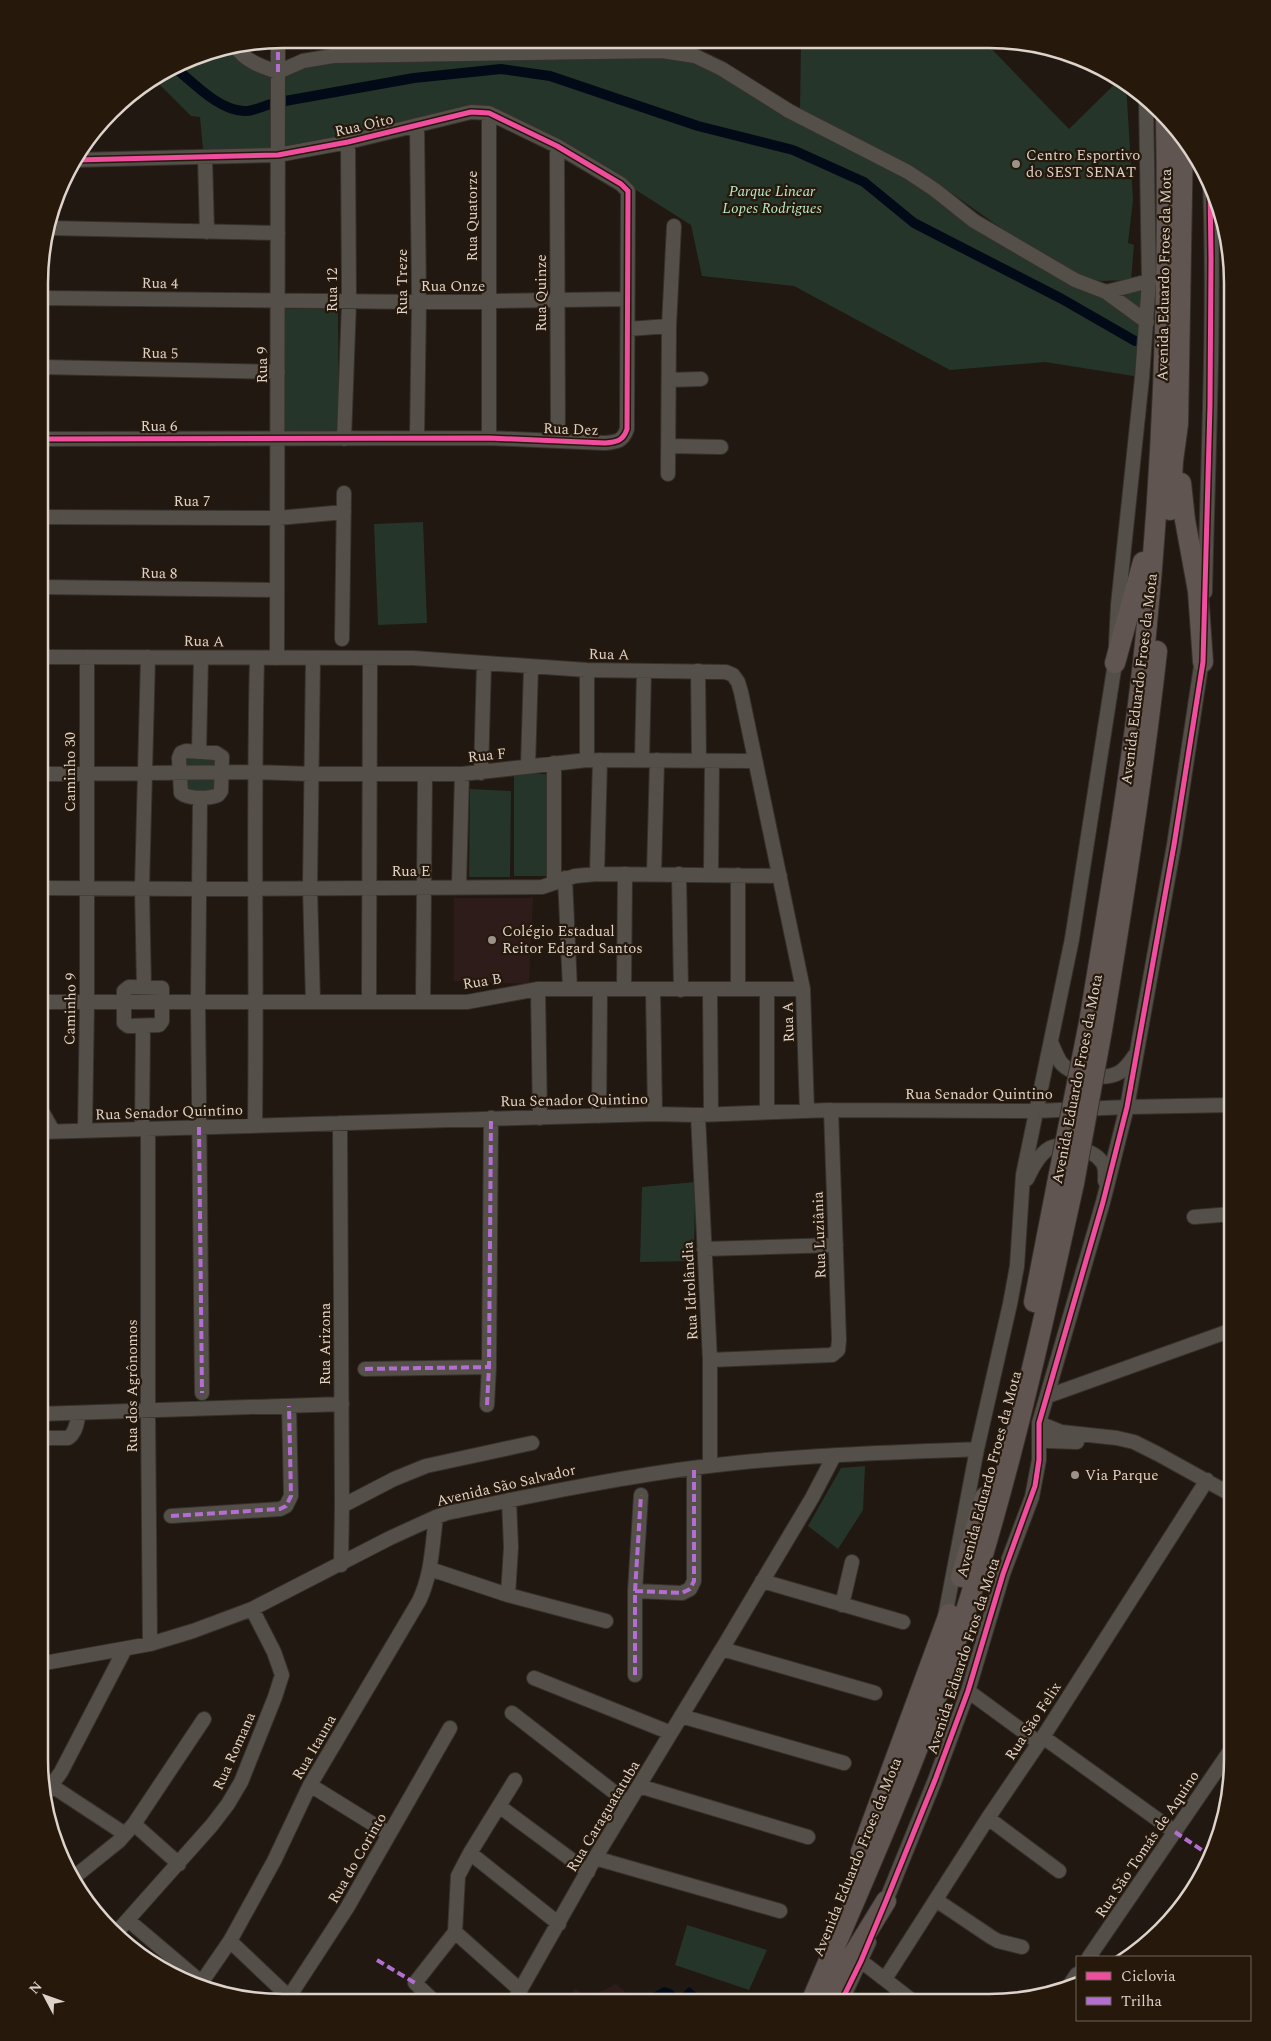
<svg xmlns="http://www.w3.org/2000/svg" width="1271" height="2041" font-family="Spectral,serif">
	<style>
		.education { fill: #2d1c19 }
		.green { fill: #26352a }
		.water { fill: #030a17 }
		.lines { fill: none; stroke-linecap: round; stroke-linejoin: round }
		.canal { stroke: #030a17; stroke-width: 10 }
		.minor-casing { stroke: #37312d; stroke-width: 16 }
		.highway-casing { stroke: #37312d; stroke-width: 22 }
		.minor { stroke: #554f4a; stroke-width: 14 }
		.highway { stroke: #615552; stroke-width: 20 }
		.highway-bridge-casing { stroke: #37312d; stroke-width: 22; stroke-linecap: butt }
		.highway-bridge { stroke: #615552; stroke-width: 20 }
		.quiet { stroke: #b36fd0; stroke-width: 4; stroke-dasharray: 8 4; stroke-linecap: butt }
		.cycleway-casing { stroke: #26180b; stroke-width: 8 }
		.cycleway { stroke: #ef4d9e; stroke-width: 5 }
		.poi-dot { fill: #9b928a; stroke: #26180b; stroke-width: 2 }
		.labels { text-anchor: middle; stroke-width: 4.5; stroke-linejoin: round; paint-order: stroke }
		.street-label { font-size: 15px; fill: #ddd3cb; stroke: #26180b }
		.poi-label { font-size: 15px; fill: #ddd3cb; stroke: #26180b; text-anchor: start }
		.park-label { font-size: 15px; font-style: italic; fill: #b4e9c9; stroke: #26180b }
		.rim { fill: none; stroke: #ddd3cb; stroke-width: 2.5 }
	</style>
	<rect width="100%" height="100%" fill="#201811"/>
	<path class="education" d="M454,898H533L529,984L454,981Z
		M616,1984L636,2001H568L575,1988L591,2000L597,1993Z"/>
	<path class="green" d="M693,40H784V44L693,43Z
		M801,40L984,41L1069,129L1120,79L1126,83L1133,200L1128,243L1134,245L1131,280L1101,281L1086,277L1060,264L1018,240L940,185L800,110Z
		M238,48L270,69L302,60L696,57L910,175L1106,293L1148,281L1140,377L1045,362L950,370L794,286L702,276L691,225L628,185L490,112L348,143L204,160L200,117L191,116L154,79L190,57Z
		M338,308L339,434L285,435L284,309Z
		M423,522L427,623L378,625L374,524Z
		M219,758L218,793L185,792V759Z
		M514,774H546V876H514Z
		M470,789L511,791L510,877H469Z
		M695,1182L694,1261L640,1262L642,1187Z
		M865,1466L863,1510L838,1549L808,1526L841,1468Z
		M687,1925L767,1950L749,1990L675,1965Z"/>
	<path class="water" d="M664,1987L671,1989L679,1996L689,1987L703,1998L713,1999L714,2001H651V1994Z"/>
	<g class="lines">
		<path class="canal" d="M174,67C193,82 218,110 244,111C252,112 263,106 271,104
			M285,101L414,78L501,69L550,76L698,126L793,150L864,182L914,223L1062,299L1135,341"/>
		<defs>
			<path id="minor" d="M301,39H376
				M237,48C244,61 265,68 278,72L303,61L333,56L662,51L695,56L722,69L789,111L908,172L935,190L974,221L1075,280L1106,292L1147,322
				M489,113V438
				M557,146L558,441
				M205,158L207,232
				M48,228L278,233
				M1106,292L1149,281
				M41,298L419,302L627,299
				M628,329L669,326
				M41,367L278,372
				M669,380L701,379
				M417,438L419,302L417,125
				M41,439L489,438L605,443C617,442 623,441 627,429L628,191L621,184L557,146L489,113L471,112L348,142L278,155L75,160
				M344,439L349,302L348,142
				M669,446L721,447
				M668,474L669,326L674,226
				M40,517L278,518L344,512
				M40,587L277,590
				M1205,592C1208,455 1215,319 1210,182
				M342,639L344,493
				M40,657L413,658L587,670L726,672L733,675L738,682L741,692L803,989L807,1111
				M277,658L278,40
				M313,658L310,887L313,1002
				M698,671L699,761
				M186,751L216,753L222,757L221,791L218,795C208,799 189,799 181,793L179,758L181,753Z
				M199,752L201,658
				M587,760V670
				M642,760L644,671
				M554,763V883
				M528,766L531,667
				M481,773L484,664
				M40,774L254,772L312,774H462L587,760L754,761
				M200,798L198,1002L202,1393
				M597,874L600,760
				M654,874L657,760
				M679,874L681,990
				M711,874L712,761
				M738,875V989
				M565,878L570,989
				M459,886L462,774
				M40,888L200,889L542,887L575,876L597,874L780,876
				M129,987L162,988V1021L159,1025L128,1026L124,1023V991Z
				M144,987L142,888L148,657
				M538,989L540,1118
				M624,989L625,874
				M710,989L711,1114
				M653,990L655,1114
				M767,990V1111
				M40,1002H467L538,989H803
				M369,1002L370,658
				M423,1002L425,774
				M1051,1042C1054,1049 1057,1057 1061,1063C1072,1076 1106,1081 1120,1072C1126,1068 1131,1061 1135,1055
				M40,1108L53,1131
				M698,1115L710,1360V1466
				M599,1116L600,990
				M340,1123L342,1506L341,1565
				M255,1125C257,970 253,814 257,658
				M142,1129L143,1027
				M148,1129V1411L150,1644
				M85,1130L87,1003V657
				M40,1132L655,1114L698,1115L831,1110L1036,1111L1127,1107L1232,1105
				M1027,1179C1032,1168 1039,1154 1050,1148C1063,1141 1094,1150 1102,1162C1106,1167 1105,1174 1105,1181
				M1194,1217L1232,1214
				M704,1249L836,1245
				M710,1360L832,1355L838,1350L839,1340L831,1110
				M365,1369L489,1367
				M1048,1396L1232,1330
				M487,1405L489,1367L491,1118
				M39,1414L342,1404
				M1039,1423L1061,1432L1117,1438L1134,1442L1158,1454L1232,1495
				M39,1438H68C76,1433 77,1422 79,1413
				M1039,1438L1048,1441L1077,1442
				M342,1506L394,1479L426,1466L532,1443
				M171,1516L280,1509L286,1506L291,1496L289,1406
				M430,1569L508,1595L606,1621
				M762,1581L903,1622
				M635,1591L682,1593L690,1589L694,1581V1468
				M508,1595L511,1547L509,1500
				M842,1605L852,1562
				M944,1622L977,1449L1010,1304L1017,1266L1023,1175L1072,939L1115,663L1118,605L1142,378L1149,281L1146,98
				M722,1649L812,1498L834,1456
				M39,1664L150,1644L193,1631L252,1609L390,1538L436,1517L447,1513C535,1495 619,1477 708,1466C797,1455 888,1453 977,1449
				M635,1675V1591L641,1495
				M534,1678L671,1733
				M968,1691L1039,1743
				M512,1713L628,1803
				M681,1716L844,1763
				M1043,1737L1175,1832
				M310,1785L389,1834
				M52,1786L125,1834
				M639,1786L808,1837
				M46,1793L61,1772L125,1649
				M499,1806L588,1872
				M988,1818L1059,1871
				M134,1824L179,1864
				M470,1853L559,1924
				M595,1858L780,1911
				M73,1878L119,1841L134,1824L204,1719
				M936,1900L991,1937L998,1941L1022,1947
				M883,1908L935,1780L968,1691L1003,1574L1032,1497L1039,1460V1423L1103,1202L1127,1107L1174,845L1203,653
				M128,1920L201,1982
				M455,1932L520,1990
				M116,1933L212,1825L228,1804L241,1782L275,1697L282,1675L274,1652L252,1609
				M230,1941L289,1997
				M1089,1957L1232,1748
				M861,1961L914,2002
				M885,1979L988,1818L1043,1737L1207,1480
				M199,1986L230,1941L274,1861L310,1785L419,1601C432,1574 432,1546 436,1517
				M1069,1986L1077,1974
				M287,2000L347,1908L450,1728
				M434,2001L415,1983L455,1932L458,1876L470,1853L515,1780
				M514,2001L595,1858L722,1649L875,1693
				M841,2002L869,1942"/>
			<path id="highway" d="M1181,483L1185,520L1198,591L1203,662
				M1170,510L1173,461L1178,424L1183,136
				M1115,663L1143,562
				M1089,1023C1110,894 1133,764 1146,634C1163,463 1169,290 1166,118
				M1102,1030C1123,904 1143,778 1157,651
				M1034,1302L1057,1184
				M961,1577L985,1497
				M861,1852L949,1614
				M811,2002C856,1897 903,1793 941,1685C999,1522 1037,1352 1074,1183
				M824,2002L886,1901"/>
		</defs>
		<use href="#minor" class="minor-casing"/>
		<use href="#highway" class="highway-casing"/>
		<use href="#minor" class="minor"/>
		<use href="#highway" class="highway"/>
		<defs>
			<path id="highway-bridge" d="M1074,1183L1102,1030
				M1057,1184L1089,1023"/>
		</defs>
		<use href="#highway-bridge" class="highway-bridge-casing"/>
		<use href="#highway-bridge" class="highway-bridge"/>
		<path class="quiet" d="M301,39H376
			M278,40V72
			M199,1127L202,1393
			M365,1369L489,1367
			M487,1405L489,1367L491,1118
			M171,1516L280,1509L286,1506L291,1496L289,1406
			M635,1591L682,1593L690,1589L694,1581V1468
			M635,1675V1591L641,1495
			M1175,1832L1209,1855
			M377,1960L415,1983"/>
		<defs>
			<path id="cycleway" d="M41,439L489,438L605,443C617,442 623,441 627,429L628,191L621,184L557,146L489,113L471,112L348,142L278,155L75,160
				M841,2002L861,1961L886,1901L935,1780L968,1691L1003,1574L1035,1486L1039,1460V1423L1103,1202L1127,1107L1174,845L1203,662L1210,405L1211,259L1210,182"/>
		</defs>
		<use href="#cycleway" class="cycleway-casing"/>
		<use href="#cycleway" class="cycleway"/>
	</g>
	<g class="poi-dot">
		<circle cx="1016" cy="164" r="5"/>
		<circle cx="492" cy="940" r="5"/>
		<circle cx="1075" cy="1475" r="5"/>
	</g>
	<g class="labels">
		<g class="street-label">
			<text transform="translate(364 125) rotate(-13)" y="5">Rua Oito</text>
			<text transform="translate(472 216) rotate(-90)" y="5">Rua Quatorze</text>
			<text transform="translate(1164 275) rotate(-89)" y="5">Avenida Eduardo Froes da Mota</text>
			<text transform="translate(402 282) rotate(-90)" y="5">Rua Treze</text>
			<text transform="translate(160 283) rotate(1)" y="5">Rua 4</text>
			<text x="453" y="291">Rua Onze</text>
			<text transform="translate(332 290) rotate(-90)" y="5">Rua 12</text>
			<text transform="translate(541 293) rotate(-90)" y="5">Rua Quinze</text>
			<text transform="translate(160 353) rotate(1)" y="5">Rua 5</text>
			<text transform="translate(262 365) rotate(-90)" y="5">Rua 9</text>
			<text x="159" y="431">Rua 6</text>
			<text transform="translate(571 429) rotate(2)" y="5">Rua Dez</text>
			<text x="192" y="506">Rua 7</text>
			<text transform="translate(159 573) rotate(1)" y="5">Rua 8</text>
			<text transform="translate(204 641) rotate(1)" y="5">Rua A</text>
			<text transform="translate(609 654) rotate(1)" y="5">Rua A</text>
			<text transform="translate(1139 679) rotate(-83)" y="5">Avenida Eduardo Froes da Mota</text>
			<text transform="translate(487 755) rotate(-6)" y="5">Rua F</text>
			<text transform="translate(70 772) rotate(-90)" y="5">Caminho 30</text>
			<text x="411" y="876">Rua E</text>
			<text transform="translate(482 981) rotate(-9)" y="5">Rua B</text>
			<text transform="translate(70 1009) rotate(-89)" y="5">Caminho 9</text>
			<text transform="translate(788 1022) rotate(-92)" y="5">Rua A</text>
			<text transform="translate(1077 1079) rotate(-79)" y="5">Avenida Eduardo Froes da Mota</text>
			<text x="979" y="1099">Rua Senador Quintino</text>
			<text transform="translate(574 1100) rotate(-1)" y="5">Rua Senador Quintino</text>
			<text transform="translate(169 1112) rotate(-2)" y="5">Rua Senador Quintino</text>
			<text transform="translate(819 1235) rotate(-92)" y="5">Rua Luziânia</text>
			<text transform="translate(690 1291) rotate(-93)" y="5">Rua Idrolândia</text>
			<text transform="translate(325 1344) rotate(-90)" y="5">Rua Arizona</text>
			<text transform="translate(132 1386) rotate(-90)" y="5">Rua dos Agrônomos</text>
			<text transform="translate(989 1474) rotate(-75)" y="5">Avenida Eduardo Froes da Mota</text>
			<text transform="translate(506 1485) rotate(-13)" y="5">Avenida São Salvador</text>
			<text transform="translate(963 1656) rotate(-72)" y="5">Avenida Eduardo Fros da Mota</text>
			<text transform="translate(1033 1721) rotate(-57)" y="5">Rua São Felix</text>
			<text transform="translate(314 1747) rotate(-60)" y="5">Rua Itauna</text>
			<text transform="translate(234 1751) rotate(-66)" y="5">Rua Romana</text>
			<text transform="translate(603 1816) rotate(-59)" y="5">Rua Caraguatatuba</text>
			<text transform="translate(1147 1844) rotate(-56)" y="5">Rua São Tomás de Aquino</text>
			<text transform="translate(857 1857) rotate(-68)" y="5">Avenida Eduardo Froes da Mota</text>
			<text transform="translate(357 1858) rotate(-60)" y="5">Rua do Corinto</text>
		</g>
		<g class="poi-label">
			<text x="1026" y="160">Centro Esportivo<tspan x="1026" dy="17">do SEST SENAT</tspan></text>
			<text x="502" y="936">Colégio Estadual<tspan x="502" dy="17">Reitor Edgard Santos</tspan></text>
			<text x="1085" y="1480">Via Parque</text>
		</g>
		<g class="park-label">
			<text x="772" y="196">Parque Linear<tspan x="772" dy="17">Lopes Rodrigues</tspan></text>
		</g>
	</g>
	<path d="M0 0H1271V2041H0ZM283 48H989A235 235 0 0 1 1224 283V1759A235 235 0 0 1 989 1994H283A235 235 0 0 1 48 1759V283A235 235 0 0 1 283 48Z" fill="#26180b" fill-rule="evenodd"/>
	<path class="rim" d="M283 48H989A235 235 0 0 1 1224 283V1759A235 235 0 0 1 989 1994H283A235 235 0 0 1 48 1759V283A235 235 0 0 1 283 48Z"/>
	<rect x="1076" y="1956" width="175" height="65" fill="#26180b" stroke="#6f6358"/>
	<rect x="1086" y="1972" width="25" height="8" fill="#ef4d9e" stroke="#6f6358"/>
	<text x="1121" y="1981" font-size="15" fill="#ddd3cb">Ciclovia</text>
	<rect x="1086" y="1997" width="25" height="8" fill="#b36fd0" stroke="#6f6358"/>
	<text x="1121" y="2006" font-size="15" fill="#ddd3cb">Trilha</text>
	<g transform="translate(45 1996) rotate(311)" stroke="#26180b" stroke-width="4" paint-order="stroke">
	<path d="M0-4L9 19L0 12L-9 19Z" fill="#ddd3cb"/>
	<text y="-8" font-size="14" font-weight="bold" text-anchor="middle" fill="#ddd3cb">N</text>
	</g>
</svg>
